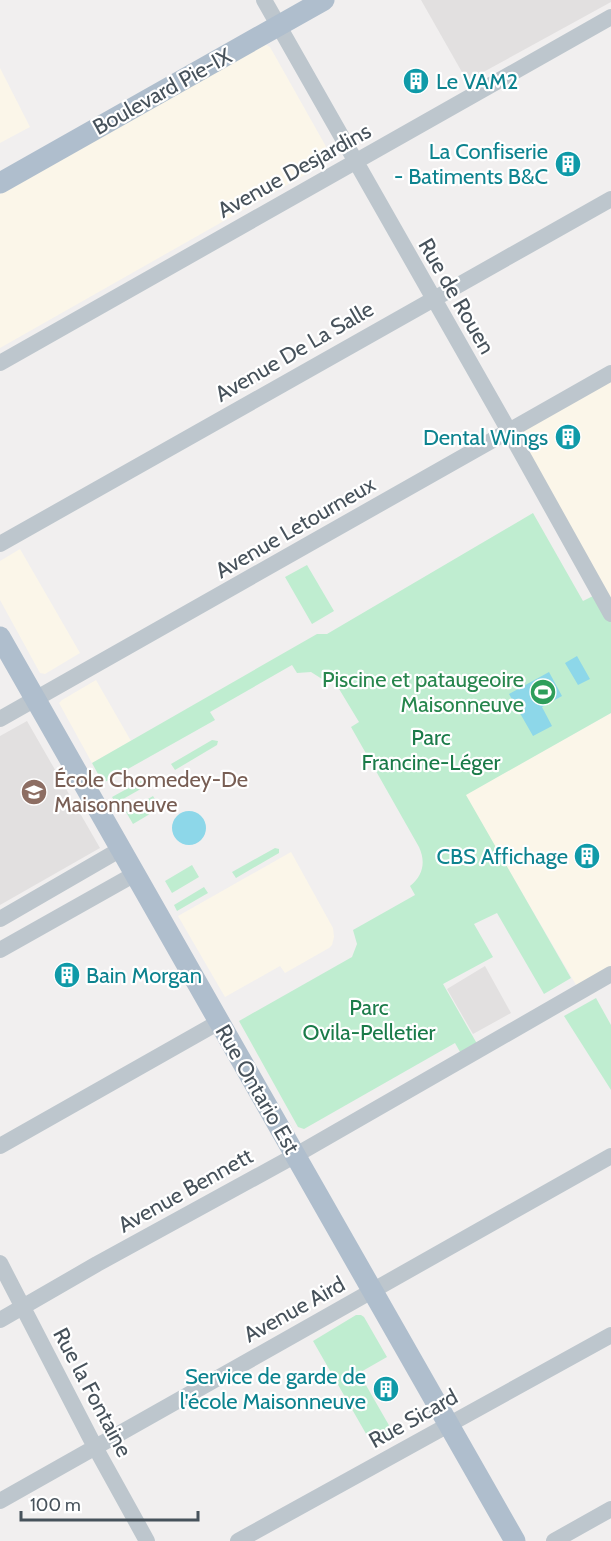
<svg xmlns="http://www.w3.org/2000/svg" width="611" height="1541" font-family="Cabin,sans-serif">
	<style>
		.commercial { fill: #fbf6e9 }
		.education { fill: #e2e0e0 }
		.green { fill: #bfedd0 }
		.water { fill: #8dd7e9 }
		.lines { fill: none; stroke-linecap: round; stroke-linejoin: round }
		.minor { stroke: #bdc6cd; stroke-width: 16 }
		.major { stroke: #afbecd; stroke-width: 21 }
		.labels { text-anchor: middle; stroke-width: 4.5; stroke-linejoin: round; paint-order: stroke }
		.culture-label { font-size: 22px; fill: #0d838f; stroke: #fff; text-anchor: end }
		.street-label { font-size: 22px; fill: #47525b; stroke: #fff }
		.leisure-label { font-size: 22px; fill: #27864d; stroke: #fff; text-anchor: end }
		.park-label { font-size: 22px; fill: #1a7b49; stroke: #fff }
		.education-label { font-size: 22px; fill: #785e54; stroke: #fff; text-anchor: start }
	</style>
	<rect width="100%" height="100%" fill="#f1efef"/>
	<path class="commercial" d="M265,44L270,47L333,159L0,348V194Z
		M0,68L30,127L0,143Z
		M611,373V614L509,431Z
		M20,549L80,653L45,674L40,673L0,600V561Z
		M96,680L131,741L92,763L59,703L62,700Z
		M611,713V974L579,990L465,795Z
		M291,852L333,928L334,937L332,945L329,948L285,973L280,966L225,997L178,916Z"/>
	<path class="education" d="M421,0H611V2L467,81Z
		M27,721L100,848L0,905V736Z
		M485,966L511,1013L473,1034L447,989Z"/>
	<path class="green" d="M533,513L583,601L599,593L611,614V713L466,795L571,978L544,994L497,913L474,924L493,957L443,984L480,1049L464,1059L455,1043L304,1129L298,1127L239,1021L352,957L357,944L353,930L415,895L410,886C423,876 426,862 419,847L351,727L359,722L330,674L322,679L311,672L297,673L292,665L210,712L215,720L103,783L92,763L317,634H327Z
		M307,565L334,611L312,624L285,577Z
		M212,740L218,741L217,745L175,770L171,764Z
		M143,780L146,786L116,803L112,797Z
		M153,796L160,808L133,824L126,812Z
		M275,848L279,849V853L236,878L232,872Z
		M192,865L199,877L172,893L165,881Z
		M204,887L208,893L177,911L174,905Z
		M596,998L611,1025V1090L564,1016Z
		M356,1315H361L364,1317L387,1357L359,1373L394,1434L373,1446L313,1341Z"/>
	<path class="water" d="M577,656L590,679L578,685L565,663Z
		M549,672L562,696L542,707L552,726L533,736L509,694Z
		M172 828a17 17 0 1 1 34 0a17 17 0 1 1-34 0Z"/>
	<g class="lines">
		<path class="minor" d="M264,0L509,431L611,614
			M0,363L611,17
			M0,544L611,199
			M0,719L611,373
			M0,919L121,849
			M0,950L135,874
			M0,1146L219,1022
			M0,1263L95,1447L147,1541
			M0,1320L97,1264L296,1155L611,974
			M0,1501L611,1156
			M238,1541L611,1335
			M554,1541L611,1509"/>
		<path class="major" d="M0,183L324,0
			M0,637L515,1541"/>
	</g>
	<defs>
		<symbol id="building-disc" viewBox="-11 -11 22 22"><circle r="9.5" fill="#0f9aa8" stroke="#fff"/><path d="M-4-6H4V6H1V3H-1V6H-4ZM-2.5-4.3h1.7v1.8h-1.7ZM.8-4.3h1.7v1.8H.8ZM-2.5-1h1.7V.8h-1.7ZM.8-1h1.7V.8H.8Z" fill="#fff"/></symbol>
		<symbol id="stadium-disc" viewBox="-11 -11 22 22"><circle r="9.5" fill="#2e9e5b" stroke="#fff"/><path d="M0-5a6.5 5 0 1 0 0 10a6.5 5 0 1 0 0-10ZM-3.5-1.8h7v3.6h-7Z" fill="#fff"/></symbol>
		<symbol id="school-disc" viewBox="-11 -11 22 22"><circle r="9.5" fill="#8d6e63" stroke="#fff"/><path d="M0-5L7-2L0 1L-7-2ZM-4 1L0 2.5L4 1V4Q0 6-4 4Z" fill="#fff"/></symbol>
	</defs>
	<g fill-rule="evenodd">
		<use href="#building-disc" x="401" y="66" width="30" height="30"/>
		<use href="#building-disc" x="553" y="149" width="30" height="30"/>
		<use href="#building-disc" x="553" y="422" width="30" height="30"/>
		<use href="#stadium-disc" x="528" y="677" width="30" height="30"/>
		<use href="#school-disc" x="19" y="777" width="30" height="30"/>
		<use href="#building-disc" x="572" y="841" width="30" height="30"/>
		<use href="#building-disc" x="52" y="960" width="30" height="30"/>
		<use href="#building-disc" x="371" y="1374" width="30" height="30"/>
	</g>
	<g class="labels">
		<g class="culture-label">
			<text x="436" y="89" text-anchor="start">Le VAM2</text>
			<text x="548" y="159">La Confiserie<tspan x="548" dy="25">- Batiments B&amp;C</tspan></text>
			<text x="548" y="445">Dental Wings</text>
			<text x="568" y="864">CBS Affichage</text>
			<text x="86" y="983" text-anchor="start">Bain Morgan</text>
			<text x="366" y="1384">Service de garde de<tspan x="366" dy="25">l'école Maisonneuve</tspan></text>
		</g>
		<g class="street-label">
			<text transform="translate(162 91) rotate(-29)" y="8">Boulevard Pie-IX</text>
			<text transform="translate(294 170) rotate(-29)" y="8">Avenue Desjardins</text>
			<text transform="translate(457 296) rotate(60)" y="8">Rue de Rouen</text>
			<text transform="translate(294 351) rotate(-30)" y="8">Avenue De La Salle</text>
			<text transform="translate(295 527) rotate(-30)" y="8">Avenue Letourneux</text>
			<text transform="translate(258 1089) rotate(60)" y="8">Rue Ontario Est</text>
			<text transform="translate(185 1190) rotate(-29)" y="8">Avenue Bennett</text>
			<text transform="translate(294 1309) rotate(-29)" y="8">Avenue Aird</text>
			<text transform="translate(93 1392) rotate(62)" y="8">Rue la Fontaine</text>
			<text transform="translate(413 1418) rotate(-29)" y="8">Rue Sicard</text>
		</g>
		<g class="leisure-label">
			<text x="524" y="687">Piscine et pataugeoire<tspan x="524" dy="25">Maisonneuve</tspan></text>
		</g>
		<g class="park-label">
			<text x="431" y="745">Parc<tspan x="431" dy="25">Francine-Léger</tspan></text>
			<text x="369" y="1015">Parc<tspan x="369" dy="25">Ovila-Pelletier</tspan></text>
		</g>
		<g class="education-label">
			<text x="54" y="787">École Chomedey-De<tspan x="54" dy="25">Maisonneuve</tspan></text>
		</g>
	</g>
	<path d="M21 1511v9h177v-9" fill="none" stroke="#47525b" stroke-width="3"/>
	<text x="30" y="1511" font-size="18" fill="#47525b" stroke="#ffffff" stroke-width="4.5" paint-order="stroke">100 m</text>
</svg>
